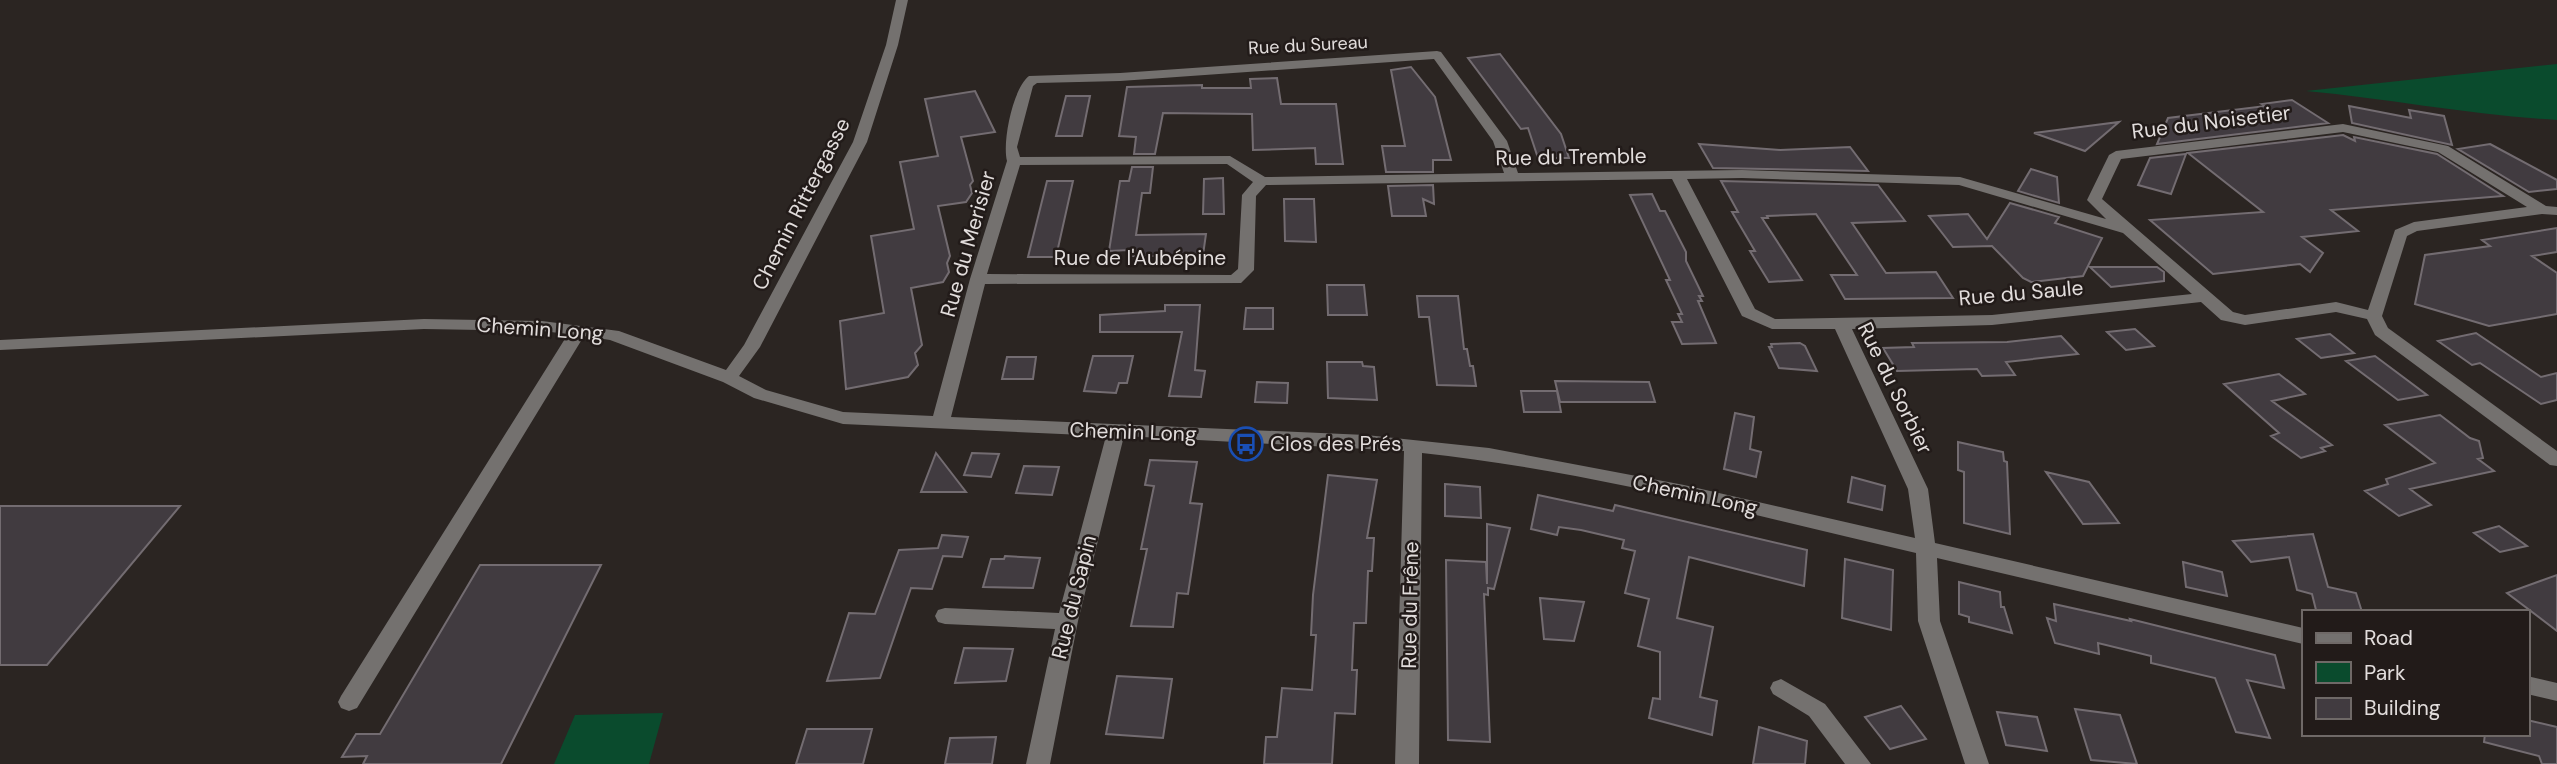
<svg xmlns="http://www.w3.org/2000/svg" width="2557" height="764" font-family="'DM Sans',sans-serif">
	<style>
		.green { fill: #0a4b2d }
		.building { fill: #413b40; stroke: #736c71; stroke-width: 2 }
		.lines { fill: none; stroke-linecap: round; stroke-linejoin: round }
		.minor { fill: #74716f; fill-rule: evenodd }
		.labels { text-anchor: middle; stroke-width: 5; stroke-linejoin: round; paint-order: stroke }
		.far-street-label { font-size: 18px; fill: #e2dddc; stroke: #221b19 }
		.street-label { font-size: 21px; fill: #e2dddc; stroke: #221b19 }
		.poi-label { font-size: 21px; fill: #e2dddc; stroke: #221b19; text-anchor: start }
	</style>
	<rect width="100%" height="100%" fill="#2b2522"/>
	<path class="green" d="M2557,64V120C2472,115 2390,99 2306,91Z
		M663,713L649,764H554L575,715Z"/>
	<path class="building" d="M1500,54L1561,134L1569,158H1538L1528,128L1521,129L1468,58Z
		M1411,67L1435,97L1451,160H1433V172H1386L1382,146H1405L1391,70Z
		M1277,78L1281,104H1336L1343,164H1316L1315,148L1253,150L1252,114L1163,113L1155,154H1134L1136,137L1119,136L1127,87L1202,85V88H1251L1250,79Z
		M975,91L995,132L961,137L973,181L970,185L972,193L966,202L938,206L950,256L947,263L949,272L943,282L911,288L922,345L915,353L918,365L908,377L846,389L840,321L884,313L871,236L914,229L900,162L938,156L925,99Z
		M1066,96H1090L1082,136H1056Z
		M2292,100L2328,123L2157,144L2168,118L2266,106L2262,104Z
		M2349,106L2411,118L2409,110L2444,116L2452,145L2352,123Z
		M2119,122L2085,151L2034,133Z
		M2343,135L2355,141L2354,137L2437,154L2503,196L2331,210L2358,231L2302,237L2323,253L2310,272L2300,264L2213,274L2150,220L2263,212L2188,153Z
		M1699,144L1780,150L1850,147L1868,171L1713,168Z
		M2490,144L2557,180V189L2529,192L2458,149Z
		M2186,154L2171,194L2138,185L2150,158Z
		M1132,167H1153L1150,193H1142L1136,235L1206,234L1202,262H1174L1175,256H1128L1129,250L1109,251L1120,181H1129Z
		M2031,169L2057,177L2059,203L2018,191Z
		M1223,178L1224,214H1203L1204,179Z
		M1047,181H1073L1056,257H1028Z
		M1721,181L1878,185L1905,221L1852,223L1886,273L1936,272L1953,298L1845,299L1831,275H1857L1816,214L1767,216L1768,218H1762L1802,280L1769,282L1750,251H1755L1732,212H1738Z
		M1433,185L1434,204L1423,199L1426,216H1392L1388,186Z
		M1652,194L1660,211H1665L1686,252V261L1703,296H1699L1702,301H1698L1716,343L1682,344L1672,322H1682L1678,314H1682L1666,280H1670L1630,195Z
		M1284,199H1314L1316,242L1285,241Z
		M2010,203L2059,217L2055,223L2102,238L2083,276L2031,282L2023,278L1992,246L1953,247L1929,216L1968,214L1987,239Z
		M2557,228V252L2532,256L2557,273V314L2489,326L2415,304L2425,255L2490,246L2482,240Z
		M2090,267H2157L2164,272V281L2111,287Z
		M1327,285H1364L1367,315H1328Z
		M1417,296H1458L1464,349H1467L1470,366H1473L1476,386L1437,385L1429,317H1419Z
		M1165,305H1200L1195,370L1205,371L1201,397L1169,396L1182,332H1100V315L1165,311Z
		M1246,308H1273V329H1244Z
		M2135,329L2154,346L2126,350L2107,332Z
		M2476,333L2541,377L2557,373V400L2541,404L2480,363L2472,365L2438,341Z
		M2330,334L2354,353L2321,358L2297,339Z
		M2061,336L2078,354L2006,362L2015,375L1982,376L1977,369L1897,371L1883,348L1914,347L1912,343L2007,342Z
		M1800,343L1805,346L1817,371L1779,368L1769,347H1772L1771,344Z
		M1093,356H1133L1127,383H1119L1116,393L1084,391Z
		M2375,356L2427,395L2398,400L2346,361Z
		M1007,357H1036L1033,379H1002Z
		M1327,362H1362L1363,366L1374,367L1377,400L1328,398Z
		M2279,374L2305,394L2272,401L2332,445L2321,448L2325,451L2301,458L2271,436L2279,433L2224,384Z
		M1555,381L1649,382L1655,402H1560Z
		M1257,382L1288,383L1287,403L1255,402Z
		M1521,391H1557L1561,412H1524Z
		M1735,413L1754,417L1750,449L1761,452L1756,477L1724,469Z
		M2440,415L2470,438L2479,441L2483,458L2478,459L2494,471L2410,489L2431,505L2399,516L2365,491L2388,484L2386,479L2435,463L2385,425Z
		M1958,442L2003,452L2004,461L2007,462L2010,534L1964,523V472L1958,470Z
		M936,453L966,492H921Z
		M972,453L999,454L991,477L964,475Z
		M1150,460L1197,462L1190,503L1202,504L1188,594L1177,593L1173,627L1131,626L1147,549H1141L1154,486L1145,485Z
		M1024,466L1059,467L1052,495L1016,493Z
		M2046,472L2089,482L2119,523L2083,524Z
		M1328,475L1377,480L1367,538H1374L1372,571H1368L1366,623H1354L1352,670H1357L1355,714L1335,713L1332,764H1264L1266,737H1277L1282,688L1312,690L1316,635H1311L1313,595Z
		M1852,477L1885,486L1882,510L1848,502Z
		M1445,484L1480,487L1481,518L1445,516Z
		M1538,495L1613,511L1615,505L1807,550L1804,586L1689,557L1677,618L1713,627L1700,697L1717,701L1712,735L1649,718L1653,698L1660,699V652L1638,646L1649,599L1625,593L1635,551L1622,548L1624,540L1581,530L1559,527L1557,535L1531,529Z
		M0,506H180L47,665H0Z
		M1487,524L1510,528L1494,589L1488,588V595L1484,594L1490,742L1448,740L1446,560L1486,562L1487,584Z
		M2499,526L2527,546L2500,552L2474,533Z
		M2313,534L2328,587L2356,593L2362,612L2316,610L2312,594L2297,590L2289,557L2251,562L2233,541Z
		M942,535L968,537L962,557L943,556L932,589L911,588L880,678L827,681L849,613L875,614L899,550L938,548Z
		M1005,556L1040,558L1033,588L983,587L991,559H1004Z
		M1845,559L1893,570L1891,630L1842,618Z
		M2183,562L2222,572L2227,596L2186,587Z
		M480,565H601L501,764H363L367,756L342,757L356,734H380Z
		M2557,575V631L2507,593Z
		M1959,582L2000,592L2001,607H2004L2012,633L1969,622V617L1959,614Z
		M1540,598L1584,602L1574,641L1544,639Z
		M2054,604L2131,621L2130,619L2275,655L2284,688L2247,680L2270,738L2236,732L2215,678L2151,663V656L2098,643L2099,654L2055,643L2047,618L2056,621Z
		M964,648L1013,649L1006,681L955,683Z
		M1117,676L1172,679L1163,738L1106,734Z
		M1901,706L1926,739L1890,749L1865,717Z
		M2075,709L2120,715L2137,764L2091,760Z
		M1997,712L2037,717L2047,751L2006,745Z
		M2527,720L2557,727V764H2542L2539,756L2484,742L2485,734H2527Z
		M1759,727L1807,741L1805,764H1753Z
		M807,729H872L863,764H796Z
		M996,737L992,764H945L950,738Z"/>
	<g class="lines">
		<path class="minor" d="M896,0H908L898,45L867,142L760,347L739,376L766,390L843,412L933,416L970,279L1007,161C1002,142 1013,88 1029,76L1120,73L1437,51L1441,52L1507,141L1518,173L1742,170L1960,177L2106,219L2087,200L2109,155L2116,151L2343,124L2448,146L2546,206L2557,207V215L2542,214L2417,231L2407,236L2382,316L2388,328L2557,451V466L2550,465L2375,335L2367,319L2336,312L2245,325L2221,320L2201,302L1992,325L1852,329L1928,489L1935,543L2303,628V644L1937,558L1940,621L1989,764H1965L1918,621L1916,553C1753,515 1589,471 1422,453L1419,764H1395L1404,451L1124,436L1078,621L1050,764H1026L1055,629L945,624L938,622L935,616L938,610L945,608L1059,613L1106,436L843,424L754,398L723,382L610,340L584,336L357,708L349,711L341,708L338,702L341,696L568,334L542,331L424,329L0,350V340L424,319L542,321L619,331L726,370L744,345L853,142L886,45ZM1434,59L1493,141L1504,173L1265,177L1230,156L1020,157L1017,147L1033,86L1037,83L1120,81ZM2343,132L2438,152L2527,207L2414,222L2395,230L2368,310L2336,302L2245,315L2233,312L2102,199L2121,159ZM1227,164L1253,182L1242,195L1238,269L1231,275L987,274L1020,165ZM1742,178L1959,185L2123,233L2192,294L1992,315L1775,319L1755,309L1687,179ZM1672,179L1742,316L1772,329H1835L1908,489L1915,538L1684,485L1489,448L1366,435L951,417L985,284L1241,283L1254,270L1256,196L1266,185Z
			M2527,676L2557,683V701L2527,694Z
			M1781,679L1825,704L1871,764H1845L1809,716L1773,694L1770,688L1773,682Z"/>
	</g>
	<defs>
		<symbol id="bus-ring" viewBox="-11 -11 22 22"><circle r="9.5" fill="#221b19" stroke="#1a4fb4" stroke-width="1.5"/><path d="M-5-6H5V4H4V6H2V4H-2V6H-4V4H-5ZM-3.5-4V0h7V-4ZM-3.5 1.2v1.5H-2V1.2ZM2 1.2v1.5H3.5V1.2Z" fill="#1a4fb4"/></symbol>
	</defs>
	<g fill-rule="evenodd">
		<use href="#bus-ring" x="1227" y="425" width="38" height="38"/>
	</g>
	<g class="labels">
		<g class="far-street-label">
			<text transform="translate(1308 45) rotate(-3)" y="6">Rue du Sureau</text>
		</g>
		<g class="street-label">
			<text transform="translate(2211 122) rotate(-7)" y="7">Rue du Noisetier</text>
			<text transform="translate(1571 157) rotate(-1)" y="7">Rue du Tremble</text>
			<text transform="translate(801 204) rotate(-63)" y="7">Chemin Rittergasse</text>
			<text transform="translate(968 244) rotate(-74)" y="7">Rue du Merisier</text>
			<text x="1140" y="265">Rue de l'Aubépine</text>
			<text transform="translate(2021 293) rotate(-5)" y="7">Rue du Saule</text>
			<text transform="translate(540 329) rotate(4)" y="7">Chemin Long</text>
			<text transform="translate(1895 388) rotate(64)" y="7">Rue du Sorbier</text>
			<text transform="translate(1133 432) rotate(2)" y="7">Chemin Long</text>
			<text transform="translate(1695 495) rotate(12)" y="7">Chemin Long</text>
			<text transform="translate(1074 597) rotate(-76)" y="7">Rue du Sapin</text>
			<text transform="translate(1410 605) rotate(-89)" y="7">Rue du Frêne</text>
		</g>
		<g class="poi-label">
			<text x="1270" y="451">Clos des Prés</text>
		</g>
	</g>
	<rect x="2302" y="610" width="228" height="126" fill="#221b19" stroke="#6f6967" stroke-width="2"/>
	<rect x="2316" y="633" width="35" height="10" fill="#74716f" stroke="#6f6967" stroke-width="2"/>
	<text x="2364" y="645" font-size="21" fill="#e2dddc">Road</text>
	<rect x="2316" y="662" width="35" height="21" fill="#0a4b2d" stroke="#6f6967" stroke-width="2"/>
	<text x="2364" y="680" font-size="21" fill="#e2dddc">Park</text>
	<rect x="2316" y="698" width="35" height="21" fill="#413b40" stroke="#6f6967" stroke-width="2"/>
	<text x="2364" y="715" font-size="21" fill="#e2dddc">Building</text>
</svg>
